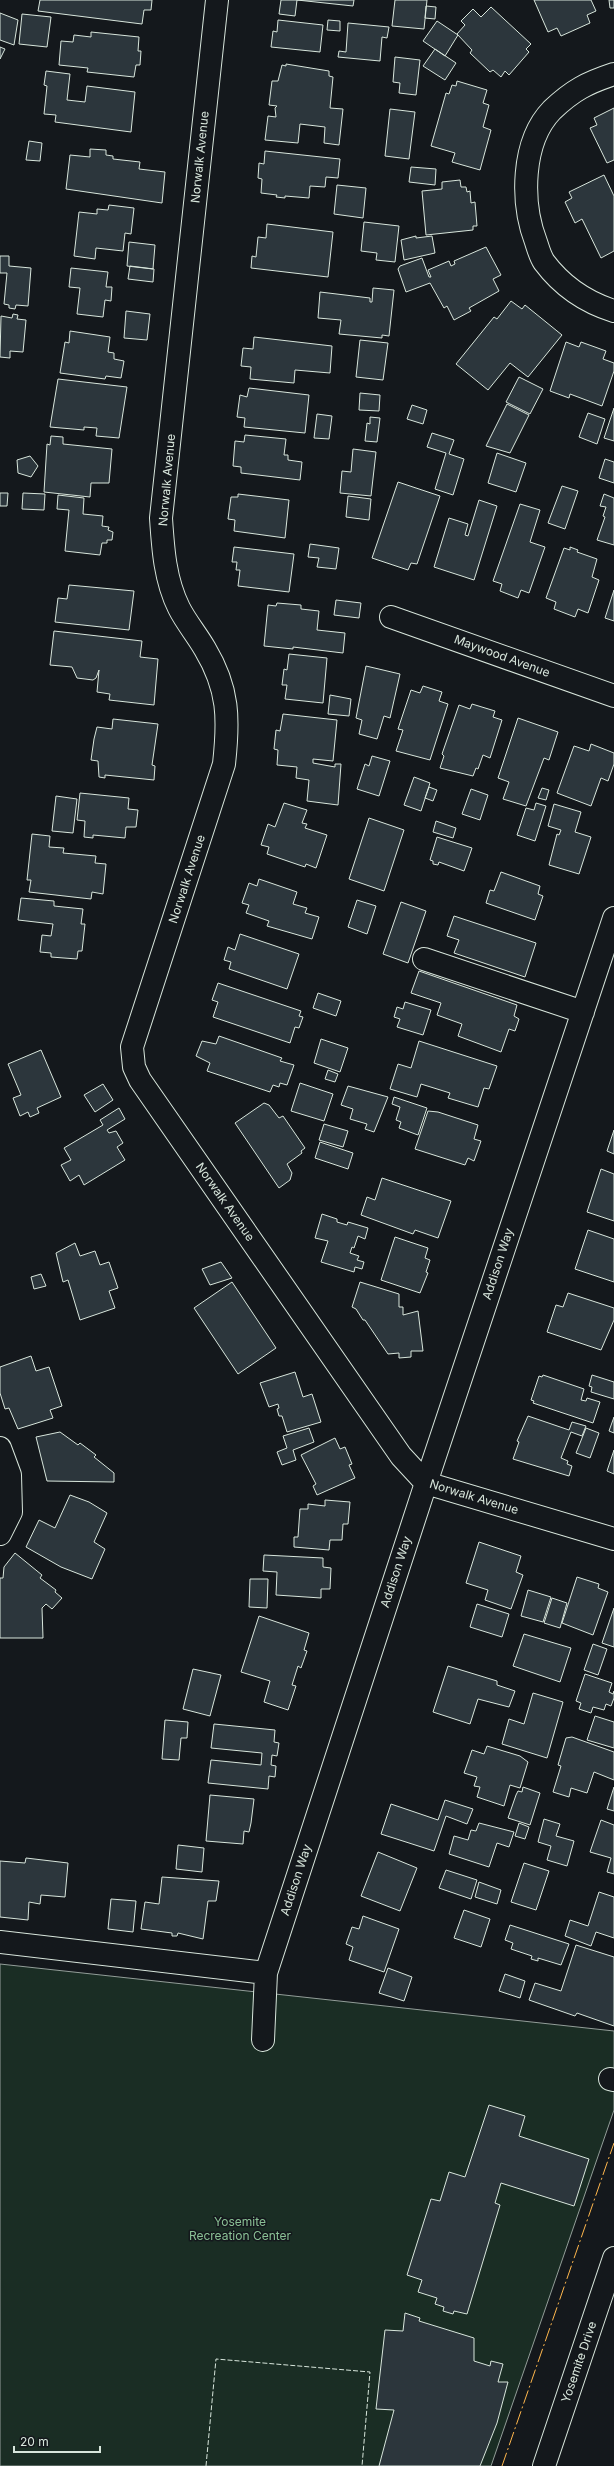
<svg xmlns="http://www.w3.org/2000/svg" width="614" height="2466" font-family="Inter,sans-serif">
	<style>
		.green { fill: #1a2d24; stroke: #939e99 }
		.building { fill: #2c363c; stroke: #d8e6dc }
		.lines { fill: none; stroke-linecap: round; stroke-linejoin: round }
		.minor-casing { stroke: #d8e6dc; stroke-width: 24 }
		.minor { stroke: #14181c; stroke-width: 22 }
		.fence { stroke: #d8e6dc; stroke-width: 1; stroke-dasharray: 5 2; stroke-linecap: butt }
		.power { stroke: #ffb74d; stroke-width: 1; stroke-dasharray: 14 3 2 3; stroke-linecap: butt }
		.labels { text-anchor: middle; stroke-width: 3; stroke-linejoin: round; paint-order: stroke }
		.street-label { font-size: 12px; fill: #d8e6dc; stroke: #14181c }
		.park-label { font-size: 12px; fill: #8ac095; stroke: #14181c }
	</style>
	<rect width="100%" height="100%" fill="#14181c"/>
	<path class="green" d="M0,1964L614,2031V2110L491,2466H0Z"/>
	<path class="building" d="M40,0H152L151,10H144L142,24L38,11Z
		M281,0H354L353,6L297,0L295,16L279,14Z
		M395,0H427L424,29L392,26Z
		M534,0H591L596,11L587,15L590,23L561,36L557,28L548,32Z
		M609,0H614V8H610Z
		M426,6L436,7L435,19L425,18Z
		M491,7L531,44L526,49L529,52L509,75L505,71L501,77L493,70L490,72L470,53L472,50L457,34L465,25L461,21L473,9L481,17Z
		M0,13L18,20L14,45L0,40Z
		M22,14L51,17L47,47L19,44Z
		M278,20L323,25L320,52L271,47L273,31L277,32Z
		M328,20L340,21V31L327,30Z
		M437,21L458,35L445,56L423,41Z
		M348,23L389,27L387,38L382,37L380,61L338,57L339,51L346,52Z
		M91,32L139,37L138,51H141L140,65H136L134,77L87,72L88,68L59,65L61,41L73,42L74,35L91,37Z
		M0,47L5,49L0,59Z
		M435,49L456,63L445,80L423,66Z
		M395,57L420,60L416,95L399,93L400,83L393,82Z
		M286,64L329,71V76L333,77L330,108L343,109L339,145L324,143L325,127L300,124L298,143L265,140L268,116L276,117L275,108L277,106L269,105L272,81H278L282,65L286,66Z
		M46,71L70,74L67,100L85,102L87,86L135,92L131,132L55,122L56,115L44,114L47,86L44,85Z
		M457,81L487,90L483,103L489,105L483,127L491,130L480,170L452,162L455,153L431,146L446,93L449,94L452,85L456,86Z
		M614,108V160L607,163L590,128L597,125L594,118Z
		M390,109L415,112L409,159L385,156Z
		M29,141L42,143L40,161L26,160Z
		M90,149L106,150V155L113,156V159L140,162L139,169L165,172L162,203L66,189L70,155L90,157Z
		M265,151L340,159L338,178L326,177L325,187L310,186L309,198L285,196V198L276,197L277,195L261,193L262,179L258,178L259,163L264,164Z
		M411,167L436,169L435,185L409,182Z
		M604,175L614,196V251L601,258L582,219L575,223L565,202L572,198L569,192Z
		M460,180L461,187H466L467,192L470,191L471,203L475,202L477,226H473V230L426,235L422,191L442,189V182Z
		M337,185L366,188L363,218L334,214Z
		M109,205L134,208L131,234L125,233L123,251L96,248L95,259L74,256L79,212L97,214V209L108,210Z
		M364,222L399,226L395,262L376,260L377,253L361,251Z
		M267,224L333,232L328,277L251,268L252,256L256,257L258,237L266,238Z
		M416,236V238L432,236L435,253L404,260L401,240Z
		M129,242L155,245L153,269L127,266Z
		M486,247L501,275L493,279L499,291L469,308L471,311L454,320L447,306L444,308L430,283L406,292L398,269L400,266L422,258L429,277H431L428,270L449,261L451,266L455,264L454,261Z
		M0,256H9V266L31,268L28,306L16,305L15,309L9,308V305L4,304L7,273H0Z
		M130,266L154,269L153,282L128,279Z
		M71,268L108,272L106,287H112L111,301L105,300L103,317L77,314L80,288L69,287Z
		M373,288L394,290L389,336L382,335V338L339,334L341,320L318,318L320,292L370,298V302H372Z
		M511,301L522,309L525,305L562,335L528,377L510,363L488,390L456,364L494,317L497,319Z
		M126,311L150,314L147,340L124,338Z
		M13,314L18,315L17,319L26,320L23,352L10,351V358L0,357L1,316L12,318Z
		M70,331L110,337L108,352L114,353V359L124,361L121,378L106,376L105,379L60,373L65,342L69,343Z
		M254,337L332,346L330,373L295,370L294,383L250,379L251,367L241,366L243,348L253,349Z
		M360,340L388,343L383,380L356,377Z
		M566,342L579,347L581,342L606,351L603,359L614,363V371L602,406L570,394L569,398L550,391Z
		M519,377L543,389L530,414L506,402Z
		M58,379L127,387L119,438L96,436L97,428L84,427V430L50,427Z
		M249,388L309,395L305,433L244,427L245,418L237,417L240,395L247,397Z
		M360,393L380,395L379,411L359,410Z
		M507,404L529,415L510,453L486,446Z
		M412,405L427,410L423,424L407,419Z
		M614,408V441L604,438Z
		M588,413L605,419L597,444L579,437Z
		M317,414L332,416L329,439L314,438Z
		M370,417L380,418L377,442L365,441L367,423L370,424Z
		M432,433L454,440L449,454L464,459L453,495L435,489L446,453L427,447Z
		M245,435L286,439L284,455H288V460L302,462L300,480L241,473V467L233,466L235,441L244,442Z
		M51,436L63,437V444L112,449L109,483H91L90,497L44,492L47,444L50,445Z
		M353,449L376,452L371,496L340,493L342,471L351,472Z
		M497,453L526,463L516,492L488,483Z
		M30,456L38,466L31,477L18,473L17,460Z
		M605,459L614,462V483L599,478Z
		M398,482L440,496L417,564L411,563L408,570L372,558Z
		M562,486L578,491L565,529L548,523Z
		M0,493H8L7,506H0Z
		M23,493L45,494L44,510L22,509Z
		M238,494L289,500L285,538L234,531L235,520L228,519L231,497H238Z
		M604,494L614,498V545L597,540L605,517L603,516L606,507L600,506Z
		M58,495L84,498L83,514L103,516L102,526L109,527L108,530L113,532L112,540H107V543H102L100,555L65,551L69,510L57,509Z
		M348,496L371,499L369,520L346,517Z
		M479,500L497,506L474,580L434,567L449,518L468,524L465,535L468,536Z
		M520,504L540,510L530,542L545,547L529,593L521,590L518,598L500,591L502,584L493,581Z
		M310,544L339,548L336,569L317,567L319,558L308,557Z
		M234,547L294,554L289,592L238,586L240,570H236L237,562H232Z
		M570,547L578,550L577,552L597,559L592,577L599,580L588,613L578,609L575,617L554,609L556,602L546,598L564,548L570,550Z
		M69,585L134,591L129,630L55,622L58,598L67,599Z
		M614,590V621L605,618Z
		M336,600L361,603L359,618L334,615Z
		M277,603L301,605V609L319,611L317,630L345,633L343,653L293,647V649L264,646L268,605L276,606Z
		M54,631L142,641L140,657L158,659L154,705L109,700L110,694L97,692L99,670L96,678L93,680L77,678L72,667L50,665Z
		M289,654L327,658L323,703L285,699L287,685H282L284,669L287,670Z
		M366,666L400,674L390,718L384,716L377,739L359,734L362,720L356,718Z
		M423,686L442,692L439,701L448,704L430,760L396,751L403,730L398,729L411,690L420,693Z
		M330,695L351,699L349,716L328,714Z
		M472,704L495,711L493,717L502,720L490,758L483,755L478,769L476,768L473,776L440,768L444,756L442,754L459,705L470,709Z
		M283,714L337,720L333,761L313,759V763L335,767V764H341L338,805L307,801L309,780L296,778L297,767L277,765L278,750L274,749L276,730L280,731Z
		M518,718L558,732L549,760L544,758L526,806L503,799L509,782L498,778Z
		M113,719L158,724L152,765L155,766L154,780L105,775V778L99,777L98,761L91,760L94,739L97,727L112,729Z
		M591,744L614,753V764L608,781L601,778L591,806L557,793L574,746L589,751Z
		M372,756L390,761L379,796L357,789L365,764L369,766Z
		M414,777L430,783L421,811L404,805Z
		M429,787L437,790L433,801L425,798Z
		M542,788L549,790L546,800L538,798Z
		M471,789L488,795L480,820L462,814Z
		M80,793L129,798L128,809L138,810L136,827H126L125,838L93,835V838L84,837L85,821L77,820Z
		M56,796L77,799L73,833L52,831Z
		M284,803L307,810L302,823L307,824L305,828L327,835L316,868L306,864L305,867L267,854L269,847L261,845L268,824L275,827Z
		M536,803L546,806L535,841L517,835L526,808L534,810Z
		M554,804L581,812L575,832L591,837L579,874L549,865L557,834L559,835L561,830L548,826Z
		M369,818L404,830L384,891L349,879Z
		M436,821L456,828L453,838L433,832Z
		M32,834L50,836L49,847L64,848L63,853L96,856L95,863L106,864L103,894L92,892L91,899L29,892L31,880H27Z
		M437,837L472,848L464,871L439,862L438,865L433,864V861L430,860Z
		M501,872L540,886L538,894L543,896L535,920L486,903L490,890L494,891Z
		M259,879L297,892L293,904L307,908L305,913L319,917L312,939L267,926L269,921L246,913L249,905L242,903L249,883L257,886Z
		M21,898L54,901V906L83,909L81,924H85L82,951H78L77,959L51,957V953L40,952L42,935L51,936L53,924L18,920Z
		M357,900L376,906L367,934L348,927Z
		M401,902L426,911L408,963L383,954Z
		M454,916L536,943L525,977L454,953L459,940L447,936Z
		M240,934L299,954L287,989L229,969L231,962L224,960L228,947L235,950Z
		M419,971L517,1005L514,1016L519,1019L515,1031L509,1029L501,1052L458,1036L462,1024L437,1015L441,1003L411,993Z
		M218,983L301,1011L299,1016L303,1017L299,1028L295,1027L290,1043L213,1017L218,1002L212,1000Z
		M318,993L341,1001L336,1016L313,1008Z
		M405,1002L431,1010L423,1035L397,1027L400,1019L394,1017L397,1007L403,1009Z
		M219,1036L282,1058L280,1061L294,1065L287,1085L280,1083L279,1087L273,1085L270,1092L207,1071L210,1063L196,1056L202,1041L216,1044Z
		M321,1039L348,1048L340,1072L314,1063Z
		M419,1041L497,1066L489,1089L484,1088L478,1107L448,1098L450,1093L421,1084L417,1097L390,1089L398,1064L411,1068Z
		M41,1050L61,1097L37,1108L39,1113L30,1117L28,1112L20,1116L13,1098L21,1095L8,1064Z
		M328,1070L338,1074L335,1082L325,1079Z
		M300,1083L333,1094L324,1121L291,1111Z
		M103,1084L113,1100L95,1112L84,1095Z
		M348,1086L388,1097L374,1132L365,1129L367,1124L350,1119L353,1109L341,1105Z
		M394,1097L427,1108L418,1135L399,1128L401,1122L396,1120L400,1107L392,1104Z
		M264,1103L269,1105L279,1118L283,1116L305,1148L301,1151L302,1153L287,1164L292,1173L290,1180L279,1188L235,1123Z
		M119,1108L125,1119L107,1130L109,1133L116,1131L123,1143L117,1147L125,1160L84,1185L79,1175L70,1181L61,1165L71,1160L64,1148L103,1125L100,1120Z
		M428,1111L438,1112L478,1125L474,1139L481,1141L474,1161L468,1158L465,1165L415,1149Z
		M324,1124L348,1131L343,1147L319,1140Z
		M614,1130V1154L607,1151Z
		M320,1142L353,1153L348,1169L315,1158Z
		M601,1169L614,1174V1221L587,1212Z
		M382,1178L451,1201L438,1238L415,1230L413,1234L361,1215L367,1197L375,1200Z
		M322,1214L337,1219V1222L347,1225L348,1222L368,1228L365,1239L358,1236L354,1248L352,1247L350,1253L359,1256L357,1260L364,1262L362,1269L355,1267L354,1272L321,1262L328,1241L315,1238Z
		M588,1230L614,1239V1282L575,1269Z
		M395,1237L428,1248L425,1258L430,1260L426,1272L428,1273L420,1293L381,1280Z
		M75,1243L80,1256L95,1251L100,1265L109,1262L118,1288L109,1291L115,1308L80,1320L68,1280L63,1282L56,1253Z
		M221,1262L232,1278L210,1285L202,1269Z
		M41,1274L46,1286L34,1289L31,1277Z
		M232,1282L276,1348L238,1374L194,1308Z
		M360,1282L399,1294V1307H403V1315L418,1311L423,1351H411V1357L399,1358V1353L388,1354L365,1320H363L356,1309L352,1307Z
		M568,1293L614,1308V1320L601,1350L547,1332L556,1305L563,1307Z
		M31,1356L36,1371L49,1367L62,1406L50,1410L53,1418L18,1429L9,1408L5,1409L0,1393V1367Z
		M295,1372L303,1397L312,1394L321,1422L287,1432L282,1416H279L277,1409L279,1408L278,1404L269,1407L260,1383Z
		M543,1375L584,1389L581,1400L586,1401L587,1398L600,1402L593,1423L533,1403L534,1401L531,1400L539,1376L542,1377Z
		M592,1375L614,1382V1399L591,1392L592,1387L589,1386Z
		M528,1416L569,1430L572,1422L586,1426L582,1436L571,1432L561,1458L568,1461L567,1464L572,1466L569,1476L513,1459L519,1442L517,1441Z
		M614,1417V1433L609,1431Z
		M309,1428L314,1442L293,1450L296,1460L282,1465L277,1452L287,1448L283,1436Z
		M586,1428L599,1433L590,1458L576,1453Z
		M60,1432L78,1445L80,1443L96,1455L94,1457L114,1473V1482L47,1481L36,1437Z
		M335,1438L340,1449L345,1447L352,1464L349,1465L355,1478L317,1495L313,1486L316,1484L301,1455Z
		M614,1450V1474L607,1471Z
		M70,1495L89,1502L107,1513L94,1542L105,1549L92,1579L61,1567L26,1547L39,1520L55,1528Z
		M325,1500L350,1502L348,1524H343L342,1540H330L329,1550L294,1547V1537H298L300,1509H308V1504L325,1506Z
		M479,1542L521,1556L516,1572L523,1575L511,1609L485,1600L488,1590L466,1583Z
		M15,1553L42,1575L40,1578L56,1590L55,1592L62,1598L52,1609L46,1604L42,1608L43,1638H0V1578H3L4,1567Z
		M264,1555L323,1558V1567L331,1568L330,1589H321V1598L276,1595L277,1572L263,1571Z
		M577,1577L599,1584L598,1588L608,1592L593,1635L562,1623Z
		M250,1579H268L267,1608L249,1607Z
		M528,1590L551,1597L543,1622L521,1616Z
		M552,1598L567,1603L560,1628L544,1623Z
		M477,1604L509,1614L502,1637L470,1627Z
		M614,1608V1647L602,1643Z
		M259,1616L309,1633L304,1650L307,1651L301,1668L298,1666L292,1685L296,1686L288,1710L264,1702L270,1681L241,1672Z
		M524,1634L571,1648L560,1682L513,1666Z
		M593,1644L607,1649L598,1675L584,1670Z
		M448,1666L497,1681V1685L515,1691L509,1707L478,1699L470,1724L433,1712Z
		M193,1669L221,1675L210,1716L183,1709Z
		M585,1674L612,1683L609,1692L613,1694L614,1691V1698L611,1706L606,1704L604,1710L593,1707L591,1713L579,1709L581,1703L576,1701Z
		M533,1693L563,1702L547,1758L502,1744L509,1719L524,1724Z
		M595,1716L614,1722V1748L587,1740Z
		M165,1720L188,1722L187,1738H181L179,1760L162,1759Z
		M214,1724L275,1730L274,1742L279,1743L277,1756L272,1755L271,1765L276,1766L275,1777L269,1776L268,1789L208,1783L211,1760L261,1765L262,1753L211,1748Z
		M572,1737L614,1752V1780L594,1772L587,1793L571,1788L569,1797L553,1792L561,1766L558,1765L566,1738Z
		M487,1746L520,1756L528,1762L520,1788L510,1785L504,1806L477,1797L480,1787L474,1786L477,1777L464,1773L472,1750L484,1754Z
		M523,1787L540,1793L530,1825L508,1818L516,1795L518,1791L522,1792Z
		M614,1787V1811L607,1809Z
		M210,1795L254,1799L251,1823L249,1832L244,1831L243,1844L206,1841Z
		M445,1800L473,1809L467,1824L446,1816L434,1851L381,1834L391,1804L438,1820Z
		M544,1819L560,1824L556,1836L574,1841L567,1866L547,1860L551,1846L538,1842Z
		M601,1820L614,1825V1874L607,1872L611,1858L590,1852Z
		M479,1823L514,1832L509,1847L497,1843L489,1867L449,1854L454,1836L468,1840L471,1830L476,1831Z
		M519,1823L529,1827L525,1839L515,1836Z
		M178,1845L204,1848L202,1872L176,1869Z
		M378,1852L417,1868L400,1911L361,1896Z
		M26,1858L68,1863L65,1897L41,1895L40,1904L29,1902L28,1920L0,1917V1861L25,1863Z
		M524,1863L549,1871L536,1910L511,1902Z
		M446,1870L477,1880L471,1899L439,1888Z
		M162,1877L219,1881L216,1901H208L203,1939L178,1933L177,1936H172V1933L141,1929L145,1902L159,1904Z
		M479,1882L501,1890L497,1904L475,1897Z
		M599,1892L614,1897V1938L596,1932L591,1946L565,1936L570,1920L588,1926Z
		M111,1899L136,1901L133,1932L108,1929Z
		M464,1910L490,1919L481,1947L454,1938Z
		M363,1916L399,1929L384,1972L349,1960L353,1947L346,1944L352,1927L359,1929Z
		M510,1925L569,1944L561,1965L538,1958V1961L531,1959L532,1956L511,1949L513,1943L505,1940Z
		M576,1945L614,1957V2026L577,2013L575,2016L529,2000L535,1983L561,1991Z
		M388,1968L412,1977L404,2001L379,1993Z
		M505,1974L525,1981L520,1998L499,1991Z
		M489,2105L525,2116L519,2136L589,2159L574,2206L501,2183L495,2203L500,2205L467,2314L454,2311L453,2314L443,2311L444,2307L435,2304L437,2298L418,2292L422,2280L407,2275L431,2199L440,2201L449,2172L465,2177Z
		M405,2313L420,2318L419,2321L474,2338V2361L490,2366L491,2361L503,2364L498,2382H508L497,2423L480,2466H379L394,2410L376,2409L385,2330L403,2331Z"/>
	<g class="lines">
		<defs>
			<path id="minor" d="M217,0L161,518C163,549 165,580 179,608C186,622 197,635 205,649C229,689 229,719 224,764L132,1047L134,1067L140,1080L401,1456L426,1483L614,1539
				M614,74C587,83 573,90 552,110C521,142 521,203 536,242C538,248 540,256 544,262C562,286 585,302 614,311
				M391,617L614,696
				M424,959L583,1012
				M0,1448L10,1475L11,1512L0,1534
				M0,1942L266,1973L426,1483L614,918
				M263,2040L266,1973
				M610,2079L614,2080
				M544,2466L614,2258"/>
		</defs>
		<use href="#minor" class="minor-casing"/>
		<use href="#minor" class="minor"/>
		<path class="fence" d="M206,2466L216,2359L370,2372L362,2466"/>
		<path class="power" d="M502,2466L614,2143"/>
	</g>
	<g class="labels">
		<g class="street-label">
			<text transform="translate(200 157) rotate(-84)" y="4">Norwalk Avenue</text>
			<text transform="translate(167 480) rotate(-85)" y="4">Norwalk Avenue</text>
			<text transform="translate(502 656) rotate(20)" y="4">Maywood Avenue</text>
			<text transform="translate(187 879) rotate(-72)" y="4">Norwalk Avenue</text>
			<text transform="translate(225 1202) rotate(55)" y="4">Norwalk Avenue</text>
			<text transform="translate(498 1264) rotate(-72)" y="4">Addison Way</text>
			<text transform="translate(474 1497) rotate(17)" y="4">Norwalk Avenue</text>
			<text transform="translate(396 1572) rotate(-72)" y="4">Addison Way</text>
			<text transform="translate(296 1880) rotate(-72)" y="4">Addison Way</text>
			<text transform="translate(579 2362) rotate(-71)" y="4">Yosemite Drive</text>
		</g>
		<g class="park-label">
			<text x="240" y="2226">Yosemite<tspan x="240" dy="14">Recreation Center</tspan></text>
		</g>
	</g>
	<path d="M14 2446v6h86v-6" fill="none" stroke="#d8e6dc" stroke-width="2"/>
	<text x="20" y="2446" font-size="12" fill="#d8e6dc" stroke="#14181c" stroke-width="3" paint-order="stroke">20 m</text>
</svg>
